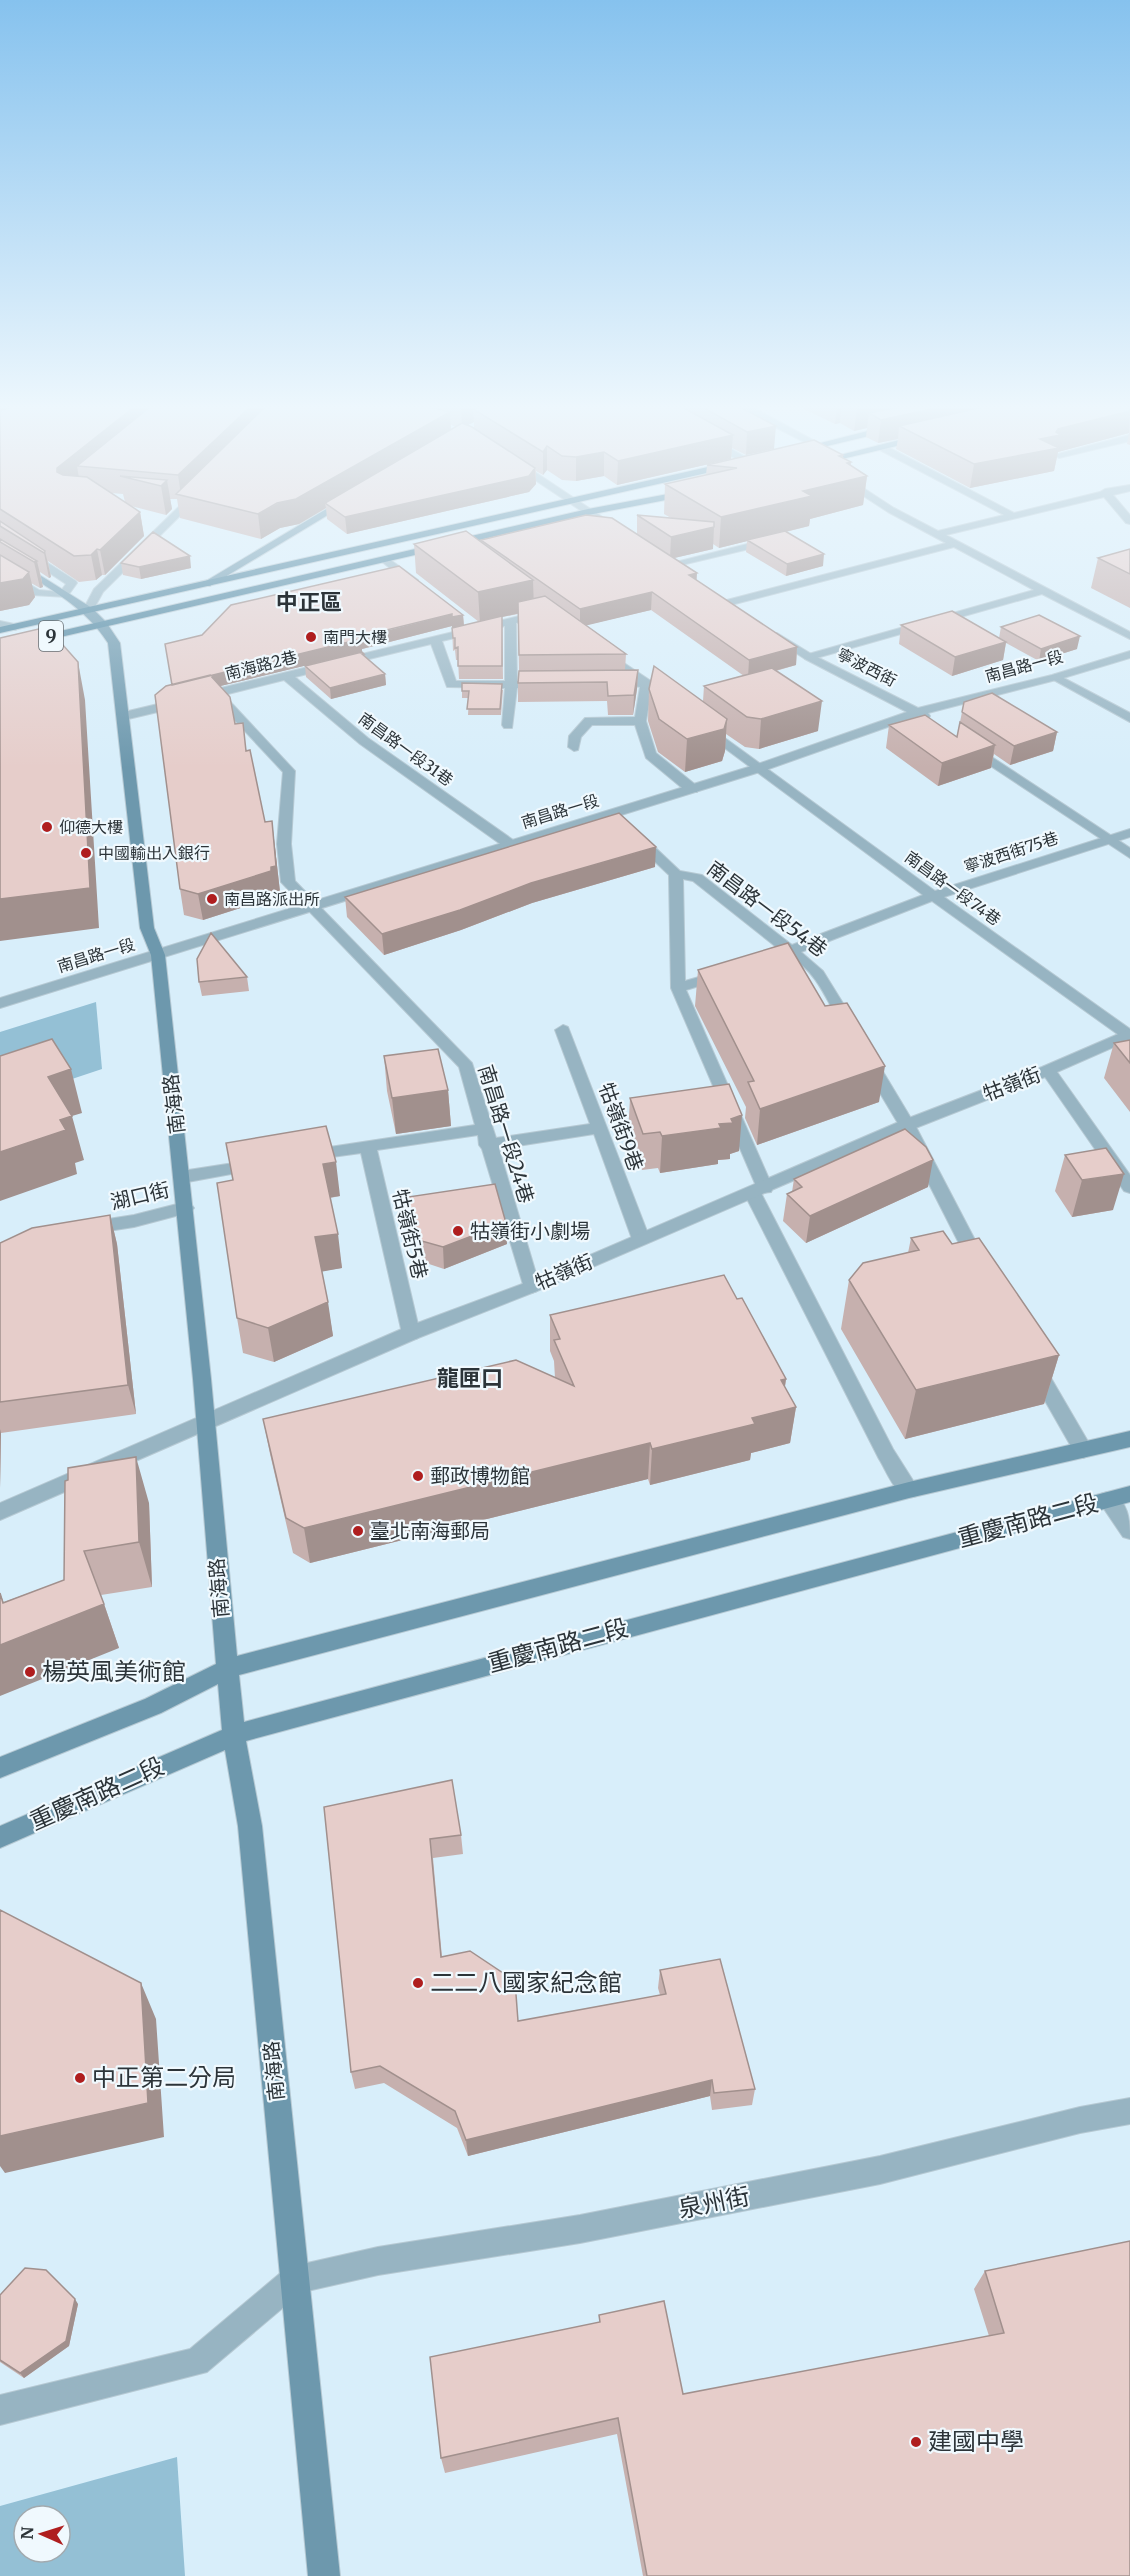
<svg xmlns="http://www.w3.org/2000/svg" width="1130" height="2576" font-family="Merriweather,'Noto Sans TC',serif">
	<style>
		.green { fill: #94c0d5; fill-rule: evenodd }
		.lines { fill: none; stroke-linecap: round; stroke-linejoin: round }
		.lane-casing { stroke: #b6c9d3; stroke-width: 2 }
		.street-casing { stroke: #b6c9d3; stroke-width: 2 }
		.secondary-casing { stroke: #b6c9d3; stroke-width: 2 }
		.primary-casing { stroke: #b6c9d3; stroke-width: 2 }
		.lane { fill: #97b4c2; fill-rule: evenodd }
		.street { fill: #97b4c2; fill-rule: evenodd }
		.secondary { fill: #6d98ad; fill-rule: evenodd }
		.primary { fill: #4d849e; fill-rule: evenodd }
		.wall { fill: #c6b0ae; fill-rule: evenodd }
		.shaded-wall { fill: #a1908d }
		.building { fill: #e6cdca; stroke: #a1908d; stroke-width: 1.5 }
		.poi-dot { fill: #af1e1f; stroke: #f0f9fe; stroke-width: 2 }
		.labels { text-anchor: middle; stroke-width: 4.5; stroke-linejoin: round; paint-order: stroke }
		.far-poi-label { font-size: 16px; fill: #2c3439; stroke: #f0f9fe; text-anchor: start }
		.far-street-label { font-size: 16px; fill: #2c3439; stroke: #f0f9fe }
		.shield { fill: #f0f9fe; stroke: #676f74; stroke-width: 1.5 }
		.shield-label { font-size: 18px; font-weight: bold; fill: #2c3439 }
		.street-label { font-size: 20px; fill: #2c3439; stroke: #f0f9fe }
		.poi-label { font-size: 20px; fill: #2c3439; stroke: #f0f9fe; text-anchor: start }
		.far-district-label { font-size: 22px; font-weight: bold; fill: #2c3439; stroke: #f0f9fe }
		.quarter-label { font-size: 22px; font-weight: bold; fill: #2c3439; stroke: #f0f9fe }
		.near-street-label { font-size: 24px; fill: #2c3439; stroke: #f0f9fe }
		.near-poi-label { font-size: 24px; fill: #2c3439; stroke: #f0f9fe; text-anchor: start }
	</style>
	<rect width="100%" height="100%" fill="#d8eefa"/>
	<path class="green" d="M96,1002L102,1069L0,1103V1032Z
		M177,2457L185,2576H0V2506ZM24,2516H60V2552H24Z"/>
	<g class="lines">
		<defs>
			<path id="lane" d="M744,407H752L822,445L814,447L744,411Z
				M1130,435V441L1059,458L1054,455Z
				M711,438L749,459L751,461L743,463L708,443L706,441Z
				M878,445H884L1014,513L1100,492L1105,489L1130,485V491L1113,495L1130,515V524L1126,523L1104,497L946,535L1130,632V639L1042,594L813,659H805V655L1034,590L954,547L731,605H723V601L946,543L888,512L842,482V478H848L894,508L938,531L1004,515L878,449Z
				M193,493L201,495L103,592L92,612H84L83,610L94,589Z
				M0,532L76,581L77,583L67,597L32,595L0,574V566L39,590L60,592L66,584L0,540Z
				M771,538L776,541L775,543L669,568L664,565Z
				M385,556L418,580V584H410L381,561L380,559Z
				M540,611L544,612V616L516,623L517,681L541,680L547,684L541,688H517L512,728H504L502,725L505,688L447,687L431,644L295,677L368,738L516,842L518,845L516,848H506L360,744L284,680L224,695L295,771L291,844L295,881L472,1063L496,1138L590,1124L555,1030L563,1025L568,1027L650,1239L647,1243H635L632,1239L594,1134L499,1149L540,1287L537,1291L531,1293L525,1291L482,1149L479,1145L478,1135L377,1150L420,1333L418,1338L411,1340L404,1338L402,1333L361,1153L310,1160L304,1159L302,1155L304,1151L310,1150L475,1125L459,1067L281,882L277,844L283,772L213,697L208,699L202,695L204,692ZM505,626V681H456L442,641Z
				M0,621L19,625L21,627L15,630L0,627Z
				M606,651L651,681L674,699L668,703L651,692L646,721L656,753L697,786L698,789L697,792H687L646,758L635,725H592L581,737L578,750L574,751L568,747L569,736L585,718L635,717L640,687L634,686L632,684L636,681L602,656V652Z
				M1056,674L1130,713V722L1052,679L1050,677Z
				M179,699L185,703L183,706L124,720L118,716L120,713Z
				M707,725L935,891L1130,829V837L944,897L1130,1029V1039L1123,1038L932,901L801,952L823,971L857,1026L854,1029H844C829,1007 818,971 792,959C787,956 783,958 778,957L776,954L780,950L693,881L683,879L685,981L720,971L727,975L725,978L686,990L773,1188L771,1192L761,1193L893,1449L919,1490L916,1496C897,1502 888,1473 879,1459L744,1193L747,1189L757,1188L671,988L669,875L632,840L639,836L644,837L680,871L702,875L792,945L923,895L703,732V726Z
				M870,1058L876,1060L915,1125L987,1263L984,1267L978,1269L972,1267L969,1263L899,1125L862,1063Z
				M253,1160L259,1161L261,1165L259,1169L182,1183L176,1181L174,1177L176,1173L182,1171Z
				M185,1202L191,1204L194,1208L191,1212L134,1227L89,1234L83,1232L80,1228L83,1224L89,1222L134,1215Z
				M1037,1364L1044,1366L1090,1445L1093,1450L1090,1455L1083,1458L1076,1455L1028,1371L1030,1366Z
				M1108,1492C1129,1499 1130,1521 1130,1539L1123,1537L1098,1500L1101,1494Z
				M294,2266L304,2270L308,2280L304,2290L207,2372L0,2425V2395L190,2349L284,2270Z"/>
			<path id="street" d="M514,462H520L619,528L610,530L514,466Z
				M777,633L813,655L918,708L1052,675L1130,651V658L1060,679L928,713L930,716L928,719L916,717L763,771L0,1008V998L755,765L907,712L805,659L773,638V634Z
				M972,744L1130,848V858L968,751L966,748L968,745Z
				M1130,1029V1040L1057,1072L1130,1175V1193L1124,1191L1045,1077L913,1129L537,1291L418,1338L0,1520V1503L404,1328L525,1283L901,1121L1042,1067Z
				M1130,2098V2124L1080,2133L880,2184L580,2243L378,2275L294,2294L284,2290L280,2280L284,2270L294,2266L378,2247L580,2215L880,2156L1080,2107Z"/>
			<path id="secondary" d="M343,499L351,501L210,586H202L201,584Z
				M0,550L92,608L106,622L120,643L154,928L165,955L211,1379L237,1656L909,1482L1130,1431V1447L909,1498L239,1675L244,1722L1130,1486V1502L246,1741L262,1826L340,2576H308L238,1826L225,1750L0,1848V1826L222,1730L218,1684L161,1713L0,1778V1757L145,1699L216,1664L193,1379L151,955L140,928L108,643C84,604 38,582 0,558Z"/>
			<path id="primary" d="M891,425L895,428L894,430L798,453L793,450Z
				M919,435L922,436V440L821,464L816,461Z
				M730,462L733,463V467L0,633V627Z
				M689,490L692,491V495L588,515L0,651V645L588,509Z"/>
		</defs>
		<use href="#lane" class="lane-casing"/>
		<use href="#street" class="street-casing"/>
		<use href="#secondary" class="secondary-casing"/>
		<use href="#primary" class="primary-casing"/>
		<use href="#lane" class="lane"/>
		<use href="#street" class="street"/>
		<use href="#secondary" class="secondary"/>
		<use href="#primary" class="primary"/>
	</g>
	<path class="wall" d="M0,407H740L774,449L746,455L732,448L731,459L617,485L604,476L576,481L562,480L547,470L543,475L536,471V484L529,492L347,534L327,519L326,508L299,524L280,528L261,539L180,518L177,499H170L172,509L166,515L131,506L140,512L144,536L105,575H102L96,580L79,582L48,561L51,577L49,578L40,572L43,587L40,588L31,583L35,597L29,605L0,611ZM474,422V428L467,425ZM451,425L456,427L451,430ZM111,493L123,494L125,502Z
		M800,407H1130V445L1127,444L1129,433L1058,452L1054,471L970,488L896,449L898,439L878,443L866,437L867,428L854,431L840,423L835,424Z
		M843,455V458L850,466L867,476L863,505L810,519L809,526L786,532L823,566L786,576L746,552L747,541L719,548L713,544V549L674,558L696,580L797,647L796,665L776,671L818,731L759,749L745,747L726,734L725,751L722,761L685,772L658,752L648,721L649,689L703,701L704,686L744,676L651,610L586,625L626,654L625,670H638L637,689L633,715H608L607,701L518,702V683L519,671L518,614L502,617L503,679H459L458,660H456L455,650L453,651L452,626L362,649V652L220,686L235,724L247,751L265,822L275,847L280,892L275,893V897L203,920L184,915L180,889L155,695L463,615L464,625L479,622L416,573L414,544L481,542V540L637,534V515L671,518L664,514L665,484L706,475L707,465Z
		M1130,549V608L1091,588L1098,558Z
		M121,563L191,568L141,579L123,575Z
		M901,625L999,638L1001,627L1077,649L1039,661L1006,643L1003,660L952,676L899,644Z
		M365,657L385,674L386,685L331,699L306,677L305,666Z
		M503,690L501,715H468L469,698H462V691Z
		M964,702L1057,732L1053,751L1010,765L994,754L991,768L938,786L886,748L889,725L957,737Z
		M655,867L532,903L461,930L384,955L347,917L345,897Z
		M698,970L879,1102L757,1145L745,1118L746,1107L695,1006Z
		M247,977L249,991L202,996L199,982Z
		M1130,1040V1112L1104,1078L1114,1043Z
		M384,1056L448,1090L451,1126L396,1134L387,1091Z
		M630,1098L739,1151L730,1154V1159L718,1160V1164L660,1173L658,1168L642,1170L628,1134Z
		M226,1143L340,1196L330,1198L342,1268L322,1271L333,1336L274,1362L243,1353L237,1318L233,1180Z
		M1065,1155L1113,1210L1072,1217L1055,1191Z
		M794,1179L928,1187L806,1243L783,1221L787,1194L792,1192Z
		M408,1197L507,1244L444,1269L420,1261L410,1218Z
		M110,1215L117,1244L136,1414L1,1433L0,1488V1243Z
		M911,1238L952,1244L1059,1355L1044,1404L905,1439L841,1329L849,1280L908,1253Z
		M737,1299L786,1379L785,1387L796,1407L790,1443L751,1453L750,1460L650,1485L648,1479L310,1563L293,1553L270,1454L263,1419L555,1378L554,1361L550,1351V1315Z
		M65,1481L149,1503L152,1587L101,1595L119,1648L4,1602L64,1580Z
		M324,1807L461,1835L463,1854L433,1858L442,1957L518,2021L660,1995L658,1988L660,1970L755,2089L752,2105L712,2110L710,2096L468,2156L457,2128L384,2083L355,2089L351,2072Z
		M985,2271L1130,2576H643L617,2434L445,2473L441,2458L599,2322V2315L683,2394L989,2336L974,2289Z
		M0,2295L78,2304L69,2346L24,2378L0,2362Z"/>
	<path class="shaded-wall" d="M0,407H47L0,428Z
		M134,407H167L77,466L79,478L61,492L57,468Z
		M250,407H276L181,495L178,475Z
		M461,407H499L473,409L474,422L462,428Z
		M837,407H841L840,423L835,424Z
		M860,407H1042L899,426L898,439L878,443L881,420L869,413L867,428L854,431L857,408Z
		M1130,411L1129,433L1058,452L1054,471L970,488L974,464L1040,439L1058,429Z
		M450,412L451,435L325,503L326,508L299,524L280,528L261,539L258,514Z
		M776,426L774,449L746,455L747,432Z
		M733,435L731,459L617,485L618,461Z
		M547,446V470L543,475V452Z
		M604,452V476L576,481V457Z
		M843,455L840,482L847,463L851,462L849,480L867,476L863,505L810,519L809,526L719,548L721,517L803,491L839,456Z
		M535,468L536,484L529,492L347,534L345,517Z
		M167,480L172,509L166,515L161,486Z
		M140,512L144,536L105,575L100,550Z
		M714,527L713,549L670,559L671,537Z
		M97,549L102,575L96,580L91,555Z
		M45,551L51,577L49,578L44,553Z
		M824,554L823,566L786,576L787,564Z
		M190,556L191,568L141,579L139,567Z
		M37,561L43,587L40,588L34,562Z
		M29,572L35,597L29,605L0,611V583Z
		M697,573L696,591L689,575Z
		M533,580L534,610L502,617L503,679L502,617L480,623L478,592Z
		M652,592L651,610L580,627V609Z
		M452,614L463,615L464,627L452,630V626L362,649V652L175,697L172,685Z
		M1080,636L1077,649L1039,661L1041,649Z
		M1006,642L1003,660L952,676L955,657Z
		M797,647L796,665L748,678L749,660Z
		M78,662L85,700L99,928L0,941V899Z
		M638,670L637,689L633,715L634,695Z
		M385,674L386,685L331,699L330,688Z
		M822,701L818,731L759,749L761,719Z
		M727,719L725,751L722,761L685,772L687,739Z
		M1057,732L1053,751L1010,765L1014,746Z
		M995,745L991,768L938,786L942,763Z
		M272,821L280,892L275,893V897L203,920L198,894Z
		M656,847L655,867L532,903L461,930L384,955L382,934L531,883Z
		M885,1066L879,1102L757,1145L760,1109Z
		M71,1069L82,1113L72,1116L84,1160L75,1163L77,1174L0,1201V1152L48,1077Z
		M448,1090L451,1126L396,1134L392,1098Z
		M742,1115L739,1151L730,1154V1159L718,1160V1164L660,1173L662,1136L719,1124Z
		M933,1160L928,1187L806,1243L810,1216Z
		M336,1162L340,1196L327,1198L323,1164Z
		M1124,1174L1113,1210L1072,1217L1082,1180Z
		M110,1215L117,1244L136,1414L128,1385Z
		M506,1223L507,1244L444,1269L443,1247Z
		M338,1234L342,1268L320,1272L315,1237Z
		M328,1302L333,1336L274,1362L268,1328Z
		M1059,1355L1044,1404L905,1439L916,1390Z
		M786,1379L781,1411L796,1407L790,1443L751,1453L750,1460L650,1485L652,1449L752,1418L781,1380Z
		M0,1429L1,1433L0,1488Z
		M650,1443L648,1479L310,1563L304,1528Z
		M136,1457L149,1503L152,1587L139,1542Z
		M0,1593L18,1638L104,1604L119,1648L0,1696V1645L3,1603Z
		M141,1983L156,2019L164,2137L5,2173L0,2166V2136Z
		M712,2080L710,2096L468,2156L466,2140Z
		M75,2299L78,2304L69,2346L24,2378L20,2373Z"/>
	<path class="building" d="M11,407H134L57,468V472L63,475L87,477L140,512L100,550L97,549L91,555L74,556L0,509V411Z
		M150,407H250L178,475L77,466Z
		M265,407H430L450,412L296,499L277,503L258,514L176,494Z
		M478,407H682L733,435L618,461L604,452L576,457L562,456L547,446L543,452L473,409Z
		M702,407H740L776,426L747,432Z
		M900,407H940L881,420L869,413Z
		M983,407H1130V411L1058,429L1056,432L1060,435L1040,439L1059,448L974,464L899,426Z
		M462,423L472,427L535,468L529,476L345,517L325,503Z
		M814,440L843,455L839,456L851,462L847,463L867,476L803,491L812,496L721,517L665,484L737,468L707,465Z
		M120,476L167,480L161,486Z
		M586,515L612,518L697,573L689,575L797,647L749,660L652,592L580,609L481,540Z
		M637,515L714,522V527L671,537Z
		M0,521L45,551L44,553L0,526Z
		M466,531L533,580L478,592L414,544Z
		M785,531L824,554L787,564L747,540Z
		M153,532L190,556L139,567L121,563Z
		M0,539L37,561L34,562L0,542Z
		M1130,549V574L1098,558Z
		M0,555L29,572L23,579L0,583Z
		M399,566L463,615L452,617V614L358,637L361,639L172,685L165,644L202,635L231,605Z
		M545,596L626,654L519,655L518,602Z
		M952,611L1006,642L955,657L901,625Z
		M1039,615L1080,636L1041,649L1001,627Z
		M502,616V666H458V647L455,648V638H453L452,628Z
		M47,627L78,662L90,888L0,899V638Z
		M362,652L364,654H362L385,674L330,688L305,666Z
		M654,666L727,719L724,729L687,739L659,719L649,689Z
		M772,668L822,701L761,719L747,717L704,686Z
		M638,670L634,695L608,696L607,682L518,683L519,671Z
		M210,675L230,697L235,724L243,723L246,751L250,750L265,822L272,821L276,866L271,867V871L198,894L180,889L155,695L166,686Z
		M462,683L502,684L500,709H467L469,691H462Z
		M992,693L1057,732L1014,746L962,712L964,702Z
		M925,715L957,737L960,722L995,745L942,763L889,725Z
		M619,813L656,847L531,883L460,910L382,934L345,897Z
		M211,933L247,977L199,982L197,959Z
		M788,943L825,1006L847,1003L885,1066L760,1109L748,1082L754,1081L698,970Z
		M52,1039L71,1069L48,1077L72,1116L60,1120L66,1130L0,1152V1056Z
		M1130,1040V1063L1114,1043Z
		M438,1049L448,1090L392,1098L384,1056Z
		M729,1084L742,1115L731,1119L733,1123L719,1124L721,1128L662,1136L660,1132L643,1134L630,1098Z
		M326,1126L336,1162L323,1164L338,1234L315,1237L328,1302L268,1328L237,1318L217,1183L233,1180L226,1143Z
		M905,1129L926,1147L933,1160L810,1216L787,1194L802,1187L794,1179Z
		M1106,1148L1124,1174L1082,1180L1065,1155Z
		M495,1184L506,1223L443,1247L418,1240L408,1197Z
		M110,1215L128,1385L0,1402V1243L32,1228Z
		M943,1231L952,1244L979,1238L1059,1355L916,1390L849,1280L863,1263L919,1250L911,1238Z
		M724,1275L737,1299L742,1298L786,1379L781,1380L796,1407L752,1418L755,1424L652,1449L650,1443L304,1528L286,1518L263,1419L516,1360L574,1386L554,1340L560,1339L550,1315Z
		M136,1457L139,1542L84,1551L104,1604L0,1645V1593L3,1603L64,1580L65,1481L68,1480V1468Z
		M452,1780L461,1835L430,1839L441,1957L470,1951L515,1981L518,2021L666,1994L660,1970L720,1959L755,2089L714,2093L712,2080L466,2140L455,2111L380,2066L351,2072L324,1807Z
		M0,1910L141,1983L148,2103L0,2136Z
		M1130,2241V2576H647L618,2418L441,2458L430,2357L600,2322L599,2315L664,2301L683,2394L1004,2333L985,2271Z
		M25,2268L46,2270L75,2299L66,2341L20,2373L0,2360V2295Z"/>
	<linearGradient id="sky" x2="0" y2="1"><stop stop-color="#86c2ee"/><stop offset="0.53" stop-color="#edf7fd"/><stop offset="1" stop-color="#edf7fd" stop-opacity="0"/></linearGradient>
	<rect width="1130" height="768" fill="url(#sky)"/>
	<g class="poi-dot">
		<circle cx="311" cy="637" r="6"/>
		<circle cx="47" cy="827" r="6"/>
		<circle cx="86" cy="853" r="6"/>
		<circle cx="212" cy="899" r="6"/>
		<circle cx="458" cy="1231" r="6"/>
		<circle cx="418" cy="1476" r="6"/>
		<circle cx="358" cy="1531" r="6"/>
		<circle cx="30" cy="1672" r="6"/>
		<circle cx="418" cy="1983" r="6"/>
		<circle cx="80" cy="2078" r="6"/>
		<circle cx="916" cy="2442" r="6"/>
	</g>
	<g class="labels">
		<g class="far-poi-label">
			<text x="323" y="643">南門大樓</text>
			<text x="59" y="833">仰德大樓</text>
			<text x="98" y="859">中國輸出入銀行</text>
			<text x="224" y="905">南昌路派出所</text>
		</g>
		<g class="far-street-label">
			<text transform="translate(261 665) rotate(-14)" y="6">南海路2巷</text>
			<text transform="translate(1024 666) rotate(-15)" y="6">南昌路一段</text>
			<text transform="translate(867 667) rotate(27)" y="6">寧波西街</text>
			<text transform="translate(406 749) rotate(36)" y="6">南昌路一段31巷</text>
			<text transform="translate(560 811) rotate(-17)" y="6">南昌路一段</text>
			<text transform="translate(1011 852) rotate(-18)" y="6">寧波西街75巷</text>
			<text transform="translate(953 888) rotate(36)" y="6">南昌路一段74巷</text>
			<text transform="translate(96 955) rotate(-17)" y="6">南昌路一段</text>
		</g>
		<rect class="shield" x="39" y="621" width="24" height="30" rx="4.5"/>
		<g class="shield-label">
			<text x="51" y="642">9</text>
		</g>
		<g class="street-label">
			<text transform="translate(767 909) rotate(37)" y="7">南昌路一段54巷</text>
			<text transform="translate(1012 1084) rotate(-21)" y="7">牯嶺街</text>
			<text transform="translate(174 1104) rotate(-97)" y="7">南海路</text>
			<text transform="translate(621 1127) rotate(70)" y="7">牯嶺街9巷</text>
			<text transform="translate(506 1134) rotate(73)" y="7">南昌路一段24巷</text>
			<text transform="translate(140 1196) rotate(-13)" y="7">湖口街</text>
			<text transform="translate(410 1234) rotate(77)" y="7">牯嶺街5巷</text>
			<text transform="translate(564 1272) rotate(-23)" y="7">牯嶺街</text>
			<text transform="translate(219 1588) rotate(-95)" y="7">南海路</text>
			<text transform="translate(274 2071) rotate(-96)" y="7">南海路</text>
		</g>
		<g class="poi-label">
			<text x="470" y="1238">牯嶺街小劇場</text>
			<text x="430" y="1483">郵政博物館</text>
			<text x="370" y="1538">臺北南海郵局</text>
		</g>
		<g class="far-district-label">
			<text x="309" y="610">中正區</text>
		</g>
		<g class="quarter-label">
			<text x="470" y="1386">龍匣口</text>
		</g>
		<g class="near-street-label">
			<text transform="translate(1028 1521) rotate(-15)" y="8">重慶南路二段</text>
			<text transform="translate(558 1646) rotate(-15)" y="8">重慶南路二段</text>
			<text transform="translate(97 1794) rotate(-24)" y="8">重慶南路二段</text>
			<text transform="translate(714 2203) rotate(-11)" y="8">泉州街</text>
		</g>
		<g class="near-poi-label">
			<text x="42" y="1680">楊英風美術館</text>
			<text x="430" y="1991">二二八國家紀念館</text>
			<text x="92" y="2086">中正第二分局</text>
			<text x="928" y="2450">建國中學</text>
		</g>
	</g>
	<g transform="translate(42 2534) rotate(273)"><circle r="28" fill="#f0f9fe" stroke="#a2aaaf" stroke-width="1.5"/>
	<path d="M0-4.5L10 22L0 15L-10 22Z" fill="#af1e1f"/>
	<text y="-9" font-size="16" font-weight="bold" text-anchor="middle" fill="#2c3439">N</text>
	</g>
</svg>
